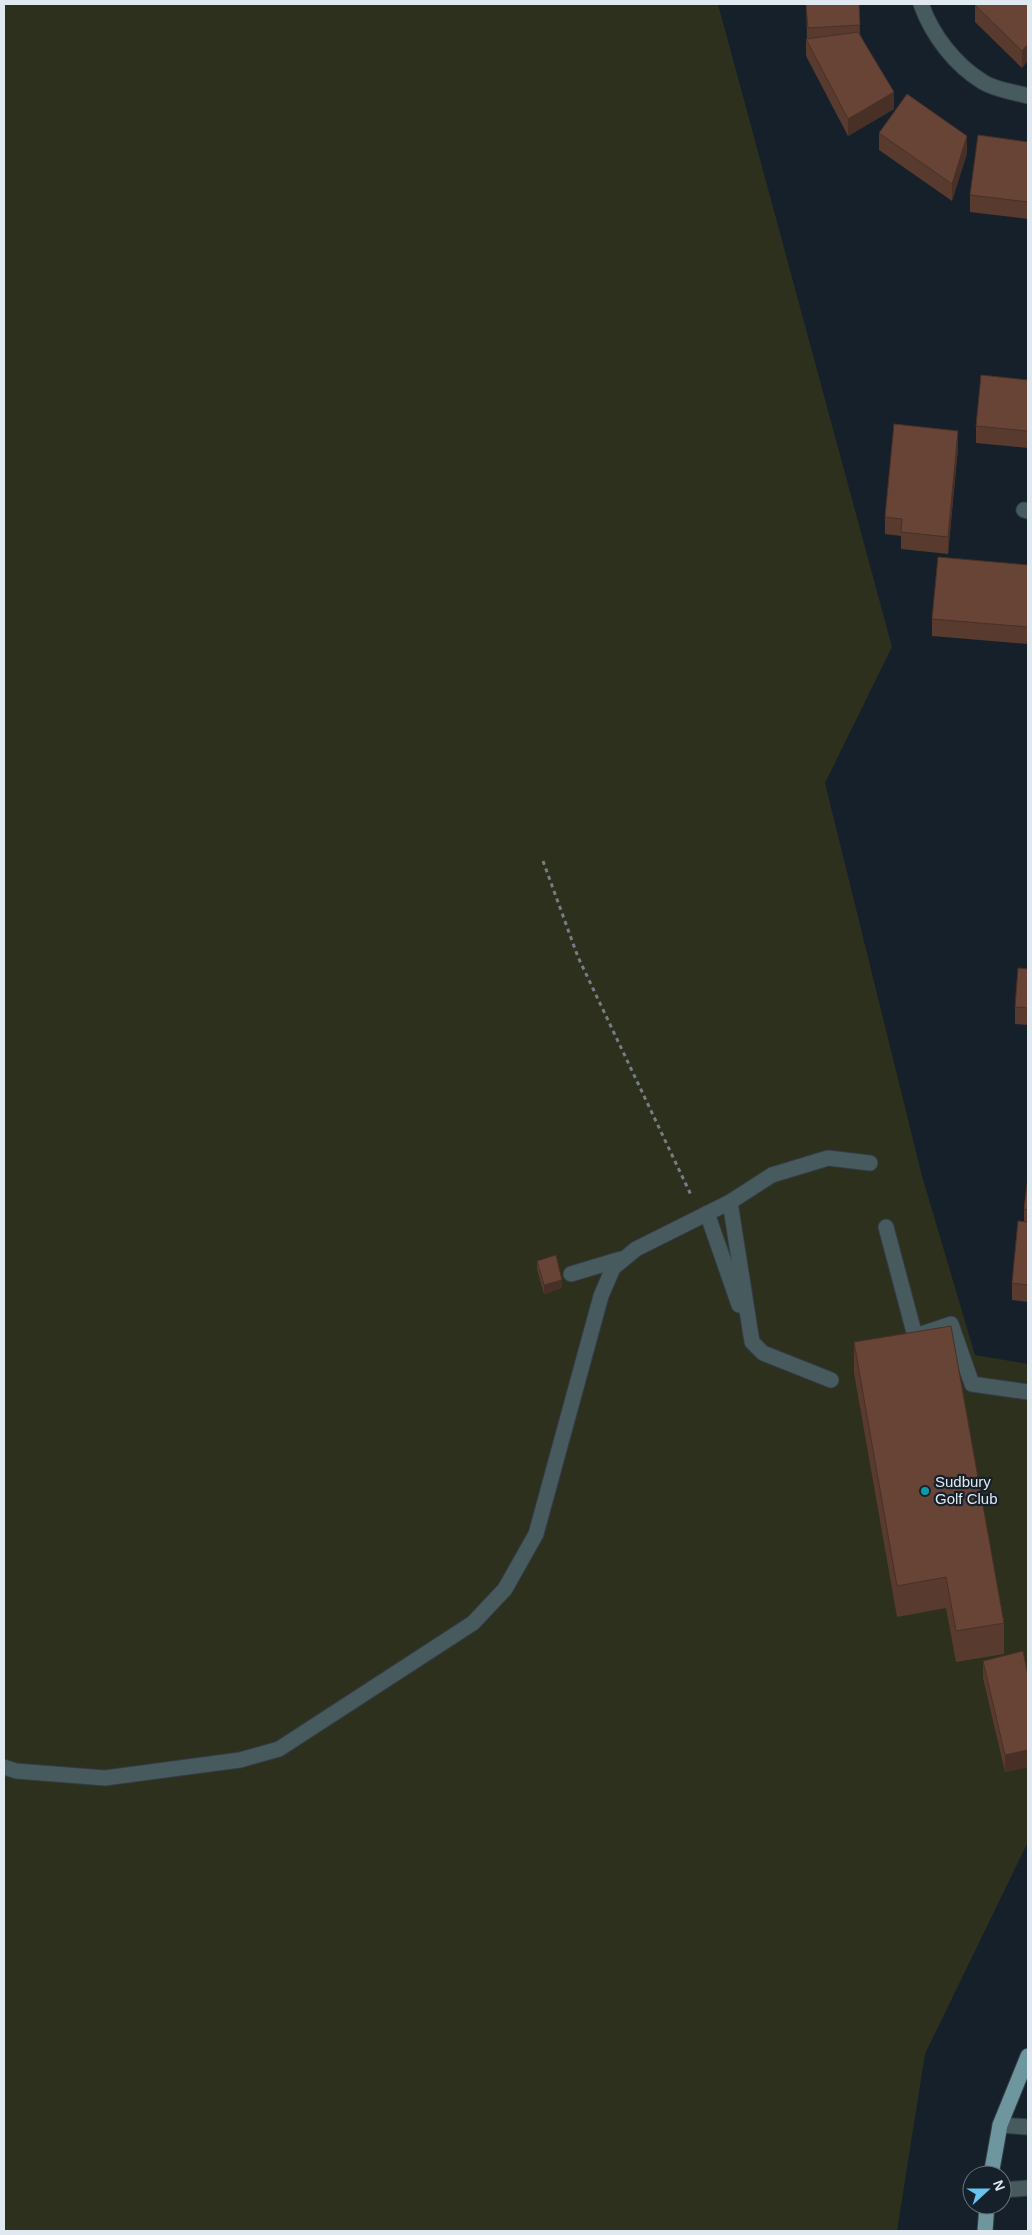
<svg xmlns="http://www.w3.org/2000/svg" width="1032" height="2235" font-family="Arial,sans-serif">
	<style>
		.green { fill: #2d301c }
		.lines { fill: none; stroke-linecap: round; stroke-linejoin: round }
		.lane-casing { stroke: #323c46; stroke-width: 17 }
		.street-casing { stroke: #323c46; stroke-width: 17 }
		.primary-casing { stroke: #323c46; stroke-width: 17 }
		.path { stroke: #757e87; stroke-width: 3; stroke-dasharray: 4 4; stroke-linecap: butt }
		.lane { stroke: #475a5e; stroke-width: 15 }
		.street { stroke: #475a5e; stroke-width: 15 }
		.primary { stroke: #6d969f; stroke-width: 15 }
		.wall { fill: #593a2f }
		.shaded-wall { fill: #493026 }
		.building { fill: #684437; stroke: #493026 }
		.culture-dot { fill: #0f9aa8; stroke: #15202a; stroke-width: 2 }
		.labels { text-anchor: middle; stroke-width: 4.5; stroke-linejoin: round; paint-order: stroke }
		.poi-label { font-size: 15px; fill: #e1e9f0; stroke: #15202a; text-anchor: start }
	</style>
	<rect width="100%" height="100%" fill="#15202a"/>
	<path class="green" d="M4,4H718L892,647L825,783L922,1176L975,1355L1028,1364V1842L925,2054L897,2231H4Z"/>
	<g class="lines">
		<defs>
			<path id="lane" d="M707,1213L739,1305
				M886,1227L915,1336L951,1324L972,1384L1028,1392
				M571,1274L621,1259
				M831,1380L763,1353L752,1342L730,1202L772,1175L828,1158L870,1163
				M4,1767L16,1771L105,1778L240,1760L279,1749L473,1623L505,1589L536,1534L601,1296L613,1268L636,1249L730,1202
				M1000,2125L1028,2127"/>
			<path id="street" d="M921,4C932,35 955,65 983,82C995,90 1015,92 1028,96
				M1024,510L1028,511
				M1002,2190L1028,2188"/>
			<path id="primary" d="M991,2175L1000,2125L1028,2056
				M985,2231L987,2205"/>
		</defs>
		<use href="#lane" class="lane-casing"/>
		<use href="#street" class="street-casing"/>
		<use href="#primary" class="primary-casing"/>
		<path class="path" d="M543,861L578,957L691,1195"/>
		<use href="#lane" class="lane"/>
		<use href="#street" class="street"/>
		<use href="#primary" class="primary"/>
	</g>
	<path class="wall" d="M806,4H859L860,34L894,109L848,136L806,56V39H807Z
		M1028,4L1022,68L975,22V5Z
		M879,133L967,153L952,201L879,150Z
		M1028,142V219L970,212V195Z
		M1028,380V448L976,443V426Z
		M958,448L948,554L901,549V536L885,534V517Z
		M1028,565V644L932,636V619Z
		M1028,969V1025L1015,1024V1007Z
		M1028,1176V1302L1012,1300V1283L1024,1222V1209Z
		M537,1261L562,1288L544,1294L537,1269Z
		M854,1342L1004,1623V1654L956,1662L946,1608L897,1617L854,1373Z
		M983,1661L1028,1676V1767L1005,1772L983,1678Z"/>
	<path class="shaded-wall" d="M1028,44V61L1022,68V51Z
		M894,92V109L848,136V119Z
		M967,136V153L952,201V184Z
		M958,431V448L948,554V537Z
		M562,1280V1288L544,1294V1285Z
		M1028,1750V1767L1005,1772V1755Z"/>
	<path class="building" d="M806,4H859L860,25L808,28Z
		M977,4H1028V44L1022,51L975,5Z
		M858,32L894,92L848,119L806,39Z
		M907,94L967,136L952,184L879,133Z
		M978,135L1028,142V202L970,195Z
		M981,375L1028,380V431L976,426Z
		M894,424L958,431L948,537L901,532L902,519L885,517Z
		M938,557L1028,565V627L932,619Z
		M1018,968L1028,969V1008L1015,1007Z
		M1028,1176V1210L1024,1209Z
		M1018,1221L1028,1222V1285L1012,1283Z
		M556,1255L562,1280L544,1285L537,1261Z
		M951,1326L1004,1623L956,1631L946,1577L897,1586L854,1342Z
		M1023,1651L1028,1676V1750L1005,1755L983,1661Z"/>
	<circle class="culture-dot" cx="925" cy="1491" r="5"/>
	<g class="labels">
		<g class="poi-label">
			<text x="935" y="1487">Sudbury<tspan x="935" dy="17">Golf Club</tspan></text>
		</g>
	</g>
	<rect width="1032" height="2235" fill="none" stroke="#e1e9f0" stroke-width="10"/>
	<g transform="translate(987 2190) rotate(69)"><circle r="24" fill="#15202a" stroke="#677079"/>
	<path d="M0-4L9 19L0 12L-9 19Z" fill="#67c4ef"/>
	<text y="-8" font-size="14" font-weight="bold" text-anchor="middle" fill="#e1e9f0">N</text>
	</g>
</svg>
